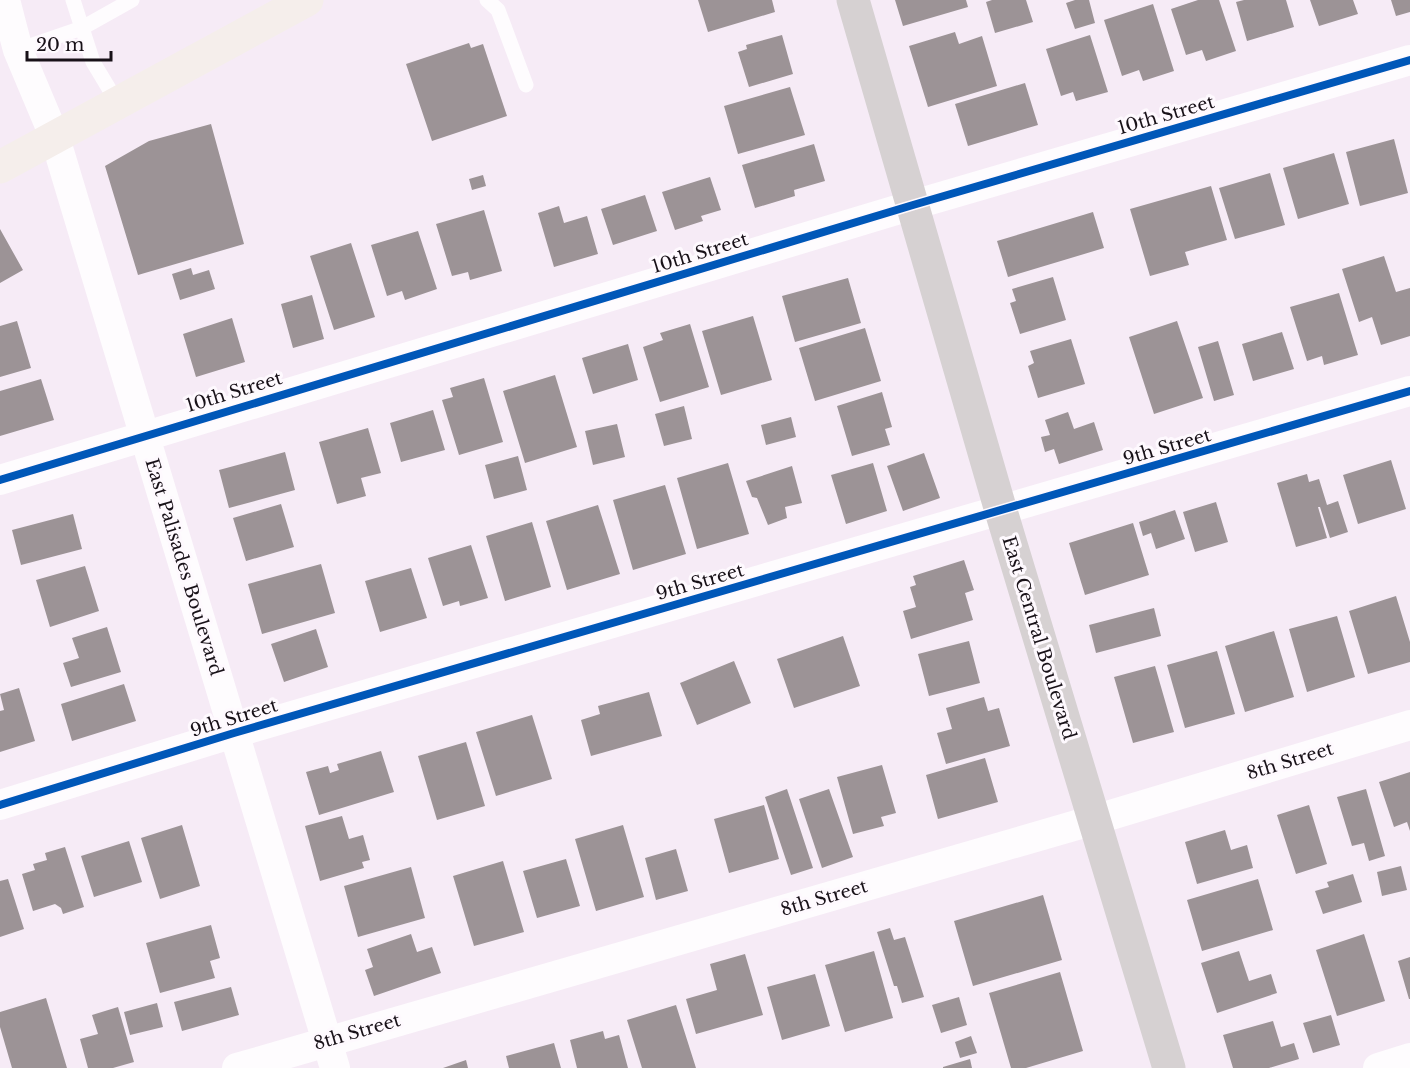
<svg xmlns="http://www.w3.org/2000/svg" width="1410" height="1068" font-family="'Libre Baskerville',serif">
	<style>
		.building { fill: #9c9396 }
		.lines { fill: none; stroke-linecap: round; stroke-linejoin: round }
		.service { stroke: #fefcfe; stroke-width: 15 }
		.minor { stroke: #fefcfe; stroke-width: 30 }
		.secondary { stroke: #d6d1d2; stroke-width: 33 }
		.primary { stroke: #f5eeeb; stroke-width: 33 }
		.cycleway-casing { stroke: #fef9fe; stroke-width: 11 }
		.cycleway { stroke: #0057b8; stroke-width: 8 }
		.labels { text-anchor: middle; stroke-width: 6; stroke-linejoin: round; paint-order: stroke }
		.street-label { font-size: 18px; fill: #181118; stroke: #fef9fe }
	</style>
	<rect width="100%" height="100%" fill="#f6ebf6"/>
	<path class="building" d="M698,0H772L775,12L708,32Z
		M895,0H966L968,7L903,26Z
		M992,0H1026L1033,22L995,33L986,2Z
		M1075,0H1089L1095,23L1075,29L1066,3Z
		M1198,0H1219L1236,51L1206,61L1202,50L1186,55L1171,9Z
		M1244,0H1286L1294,27L1247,41L1236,2Z
		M1310,0H1353L1358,14L1319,26Z
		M1391,0H1410V12L1396,16Z
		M1153,4L1174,71L1143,81L1139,70L1122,76L1104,20Z
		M955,32L959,44L982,36L997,86L928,107L909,46Z
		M782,35L793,74L749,87L738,52L747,49L746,45Z
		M1090,35L1108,92L1076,101L1073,92L1061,96L1046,49Z
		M469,43L471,48L483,44L507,116L432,141L406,64Z
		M1025,83L1038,125L968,146L955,104Z
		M790,87L805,135L738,154L724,106Z
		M211,124L244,244L138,275L105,166L149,141Z
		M1394,139L1408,193L1360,206L1346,152Z
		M814,144L825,181L794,190L795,196L755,208L742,165Z
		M1334,153L1349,204L1298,219L1283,168Z
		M1270,173L1285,225L1235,239L1219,188Z
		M483,175L486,186L472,190L469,179Z
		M710,177L721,210L701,216L703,221L675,230L662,192Z
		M1211,186L1227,240L1185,252L1189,265L1150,276L1130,209Z
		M645,195L657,231L613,245L601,209Z
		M559,206L564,223L587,216L598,254L554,267L538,213Z
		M484,210L502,271L470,280L468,272L452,276L436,224Z
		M1093,212L1104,248L1008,277L997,241Z
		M0,229L23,270L0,283Z
		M418,231L437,289L405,300L402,291L387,296L371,245Z
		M351,243L375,317L334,330L310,256Z
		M1384,256L1396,292L1410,288V336L1381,345L1372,317L1359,322L1342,269Z
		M191,268L193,275L209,270L215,289L180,300L172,274Z
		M1053,277L1066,320L1020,334L1010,303L1016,301L1012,289Z
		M848,278L861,323L795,342L782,296Z
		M1339,293L1358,355L1324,365L1322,356L1307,361L1290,307Z
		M312,295L324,339L293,348L281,304Z
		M753,316L772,380L721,395L702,331Z
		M232,318L245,362L196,377L183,334Z
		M17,321L31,368L0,377V326Z
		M1177,321L1203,398L1154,414L1129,337Z
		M690,324L709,387L660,402L643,347L663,340L660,333Z
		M865,328L881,381L815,401L799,348Z
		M1282,332L1294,369L1253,381L1242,344Z
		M1071,339L1085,384L1038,398L1028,366L1034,363L1030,351Z
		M1218,341L1234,395L1214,401L1198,347Z
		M628,344L638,380L593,394L582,358Z
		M555,375L577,447L525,463L503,391Z
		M484,378L503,442L459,455L442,400L453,397L450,388Z
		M41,379L54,420L0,436V391Z
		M882,392L892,427L885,429L890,445L852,456L837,406Z
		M684,406L692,439L664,446L655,414Z
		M433,410L445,450L401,462L390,423Z
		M1068,412L1074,429L1094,422L1103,450L1059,464L1054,449L1045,452L1041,437L1050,435L1045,420Z
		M791,417L796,437L766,445L761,425Z
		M617,424L625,457L593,465L585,431Z
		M368,428L381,473L361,478L366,496L337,504L319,442Z
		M285,452L295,490L229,508L219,470Z
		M924,453L940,498L903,511L887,466Z
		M518,456L527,490L494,499L485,465Z
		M1391,460L1406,509L1358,524L1343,475Z
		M728,463L749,534L697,549L677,478Z
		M873,463L887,511L846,524L831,475Z
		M792,466L802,503L785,507L787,518L768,525L757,498L752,497L746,481Z
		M1307,474L1309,482L1319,479L1327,505L1338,501L1348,532L1330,538L1320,507H1318L1327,538L1296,547L1277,483Z
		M665,485L686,554L633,570L613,500Z
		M1216,502L1228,542L1195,552L1183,512Z
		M281,504L294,547L246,561L233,518Z
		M598,505L620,574L567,590L546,521Z
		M1175,510L1185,539L1156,549L1151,533L1143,536L1139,522Z
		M73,514L82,549L21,565L12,530Z
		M532,522L551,587L505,601L486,536Z
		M1133,523L1149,575L1085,595L1069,543Z
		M471,545L488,598L460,606L459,601L443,606L428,558Z
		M964,560L974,590L965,593L973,620L911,639L903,611L916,607L910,587L916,585L913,576Z
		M321,564L335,613L262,634L248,584Z
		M85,566L99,611L50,627L36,580Z
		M411,568L427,618L380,632L365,581Z
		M1396,596L1410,642V662L1368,674L1349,611Z
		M1154,608L1161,636L1096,653L1089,625Z
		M1337,616L1355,677L1307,692L1289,629Z
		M107,627L121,672L71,687L63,663L79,658L72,638Z
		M316,629L328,667L284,682L271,644Z
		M1274,631L1294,697L1245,712L1225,646Z
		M843,636L860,686L794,708L777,659Z
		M969,641L980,683L929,696L918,654Z
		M1217,651L1235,714L1185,728L1167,665Z
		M734,661L751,703L697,725L680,683Z
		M1155,666L1174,732L1133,743L1114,677Z
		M124,684L136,721L72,741L61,704Z
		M19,688L35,741L0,752V711L4,710L0,694Z
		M649,692L662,736L591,756L581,720L600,714L598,706Z
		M984,697L988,711L999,708L1010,746L946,764L937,733L952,729L946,708Z
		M532,715L552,779L496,796L476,732Z
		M466,742L485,806L437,820L418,756Z
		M381,751L394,792L319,815L306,772L328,766L330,773L339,770L337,764Z
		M985,758L998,802L938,819L926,775Z
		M882,765L896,813L881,817L884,826L853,834L837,777Z
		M1410,772V831L1407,822L1394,827L1379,782Z
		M787,789L813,868L791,875L765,797Z
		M829,789L853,857L822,868L799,799Z
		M1366,789L1385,856L1369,861L1364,843L1352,846L1337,797Z
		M764,805L779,859L729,873L714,819Z
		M1309,805L1327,864L1296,874L1277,815Z
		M342,816L349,839L363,835L370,860L362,862L364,868L320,881L305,826Z
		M182,825L200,886L160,899L141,838Z
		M623,825L644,897L596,911L575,839Z
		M1225,830L1231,850L1247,845L1253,868L1197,884L1185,842Z
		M129,841L142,882L94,897L81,856Z
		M65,847L84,907L63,914L61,908L55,904L33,911L22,874L35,870L33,864L47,860L45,853Z
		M676,849L688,891L656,900L645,858Z
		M566,859L580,906L537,918L523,871Z
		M503,861L524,932L474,946L453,876Z
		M1401,866L1407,890L1382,896L1377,872Z
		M411,867L425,918L358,937L344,886Z
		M1353,874L1362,902L1323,914L1315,891L1329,887L1327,882Z
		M8,879L24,929L0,937V881Z
		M1258,879L1273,930L1202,951L1187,900Z
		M1043,895L1062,960L973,986L954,921Z
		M211,925L220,958L210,961L215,978L160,993L146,943Z
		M890,928L894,940L905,937L924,997L902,1003L897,986H894L877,932Z
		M411,934L417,952L432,947L441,973L374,996L365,970L373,967L367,949Z
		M1364,934L1385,1001L1337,1016L1316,950Z
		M874,951L893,1018L845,1032L825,965Z
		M1239,951L1249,981L1271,974L1277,993L1217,1013L1201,963Z
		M745,954L763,1015L696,1034L686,999L717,990L710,964Z
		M1410,957V999H1409L1398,961Z
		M1060,972L1083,1051L1026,1068H1011L989,993Z
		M815,974L830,1026L782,1040L767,987Z
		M231,987L239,1015L182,1031L174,1002Z
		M959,997L967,1025L941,1033L932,1005Z
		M46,998L67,1068H12L0,1027V1012Z
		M157,1003L163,1027L130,1035L124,1012Z
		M676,1005L696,1068H642L627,1020Z
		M118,1007L134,1062L113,1068H88L80,1039L98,1034L92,1015Z
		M1331,1015L1340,1045L1313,1053L1303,1023Z
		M1273,1021L1281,1047L1294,1043L1299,1059L1269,1068H1233L1223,1035Z
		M603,1031L605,1039L619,1035L628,1068H577L570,1040Z
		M971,1036L977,1053L960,1058L955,1042Z
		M554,1043L561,1068H509L506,1056Z
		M970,1059L972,1068H943V1067Z
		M466,1060L468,1068H443Z"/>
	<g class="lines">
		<path class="service" d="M487,0L498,10L526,85
			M18,50L82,28L73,0
			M117,102L93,62L82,28L132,0"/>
		<path class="minor" d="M5,0L18,50L55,138L335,1068
			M0,480L913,205L1410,60
			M0,805L234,733L1410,391
			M237,1068L1094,820L1410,725
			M1378,1068L1410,1058"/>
		<path class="secondary" d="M853,0L1001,511L1169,1068"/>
		<path class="primary" d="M0,167L307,0"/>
		<defs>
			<path id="cycleway" d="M0,480L913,205L1410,60
				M0,805L234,733L1410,391"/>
		</defs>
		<use href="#cycleway" class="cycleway-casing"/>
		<use href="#cycleway" class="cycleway"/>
	</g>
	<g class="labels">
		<g class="street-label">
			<text transform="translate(1166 115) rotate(-16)" y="6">10th Street</text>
			<text transform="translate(700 253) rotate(-17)" y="6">10th Street</text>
			<text transform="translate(234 392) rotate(-17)" y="6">10th Street</text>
			<text transform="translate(1167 447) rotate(-16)" y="6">9th Street</text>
			<text transform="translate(184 567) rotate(73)" y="6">East Palisades Boulevard</text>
			<text transform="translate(700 582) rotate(-16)" y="6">9th Street</text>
			<text transform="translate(1039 638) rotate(73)" y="6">East Central Boulevard</text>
			<text transform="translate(234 718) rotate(-17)" y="6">9th Street</text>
			<text transform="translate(1290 761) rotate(-17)" y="6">8th Street</text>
			<text transform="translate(824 898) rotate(-16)" y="6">8th Street</text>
			<text transform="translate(357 1032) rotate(-16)" y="6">8th Street</text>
		</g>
	</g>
	<path d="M27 51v9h84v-9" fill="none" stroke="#181118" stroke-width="3"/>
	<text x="36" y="51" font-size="18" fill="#181118" stroke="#fef9fe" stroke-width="4.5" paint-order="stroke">20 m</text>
</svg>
